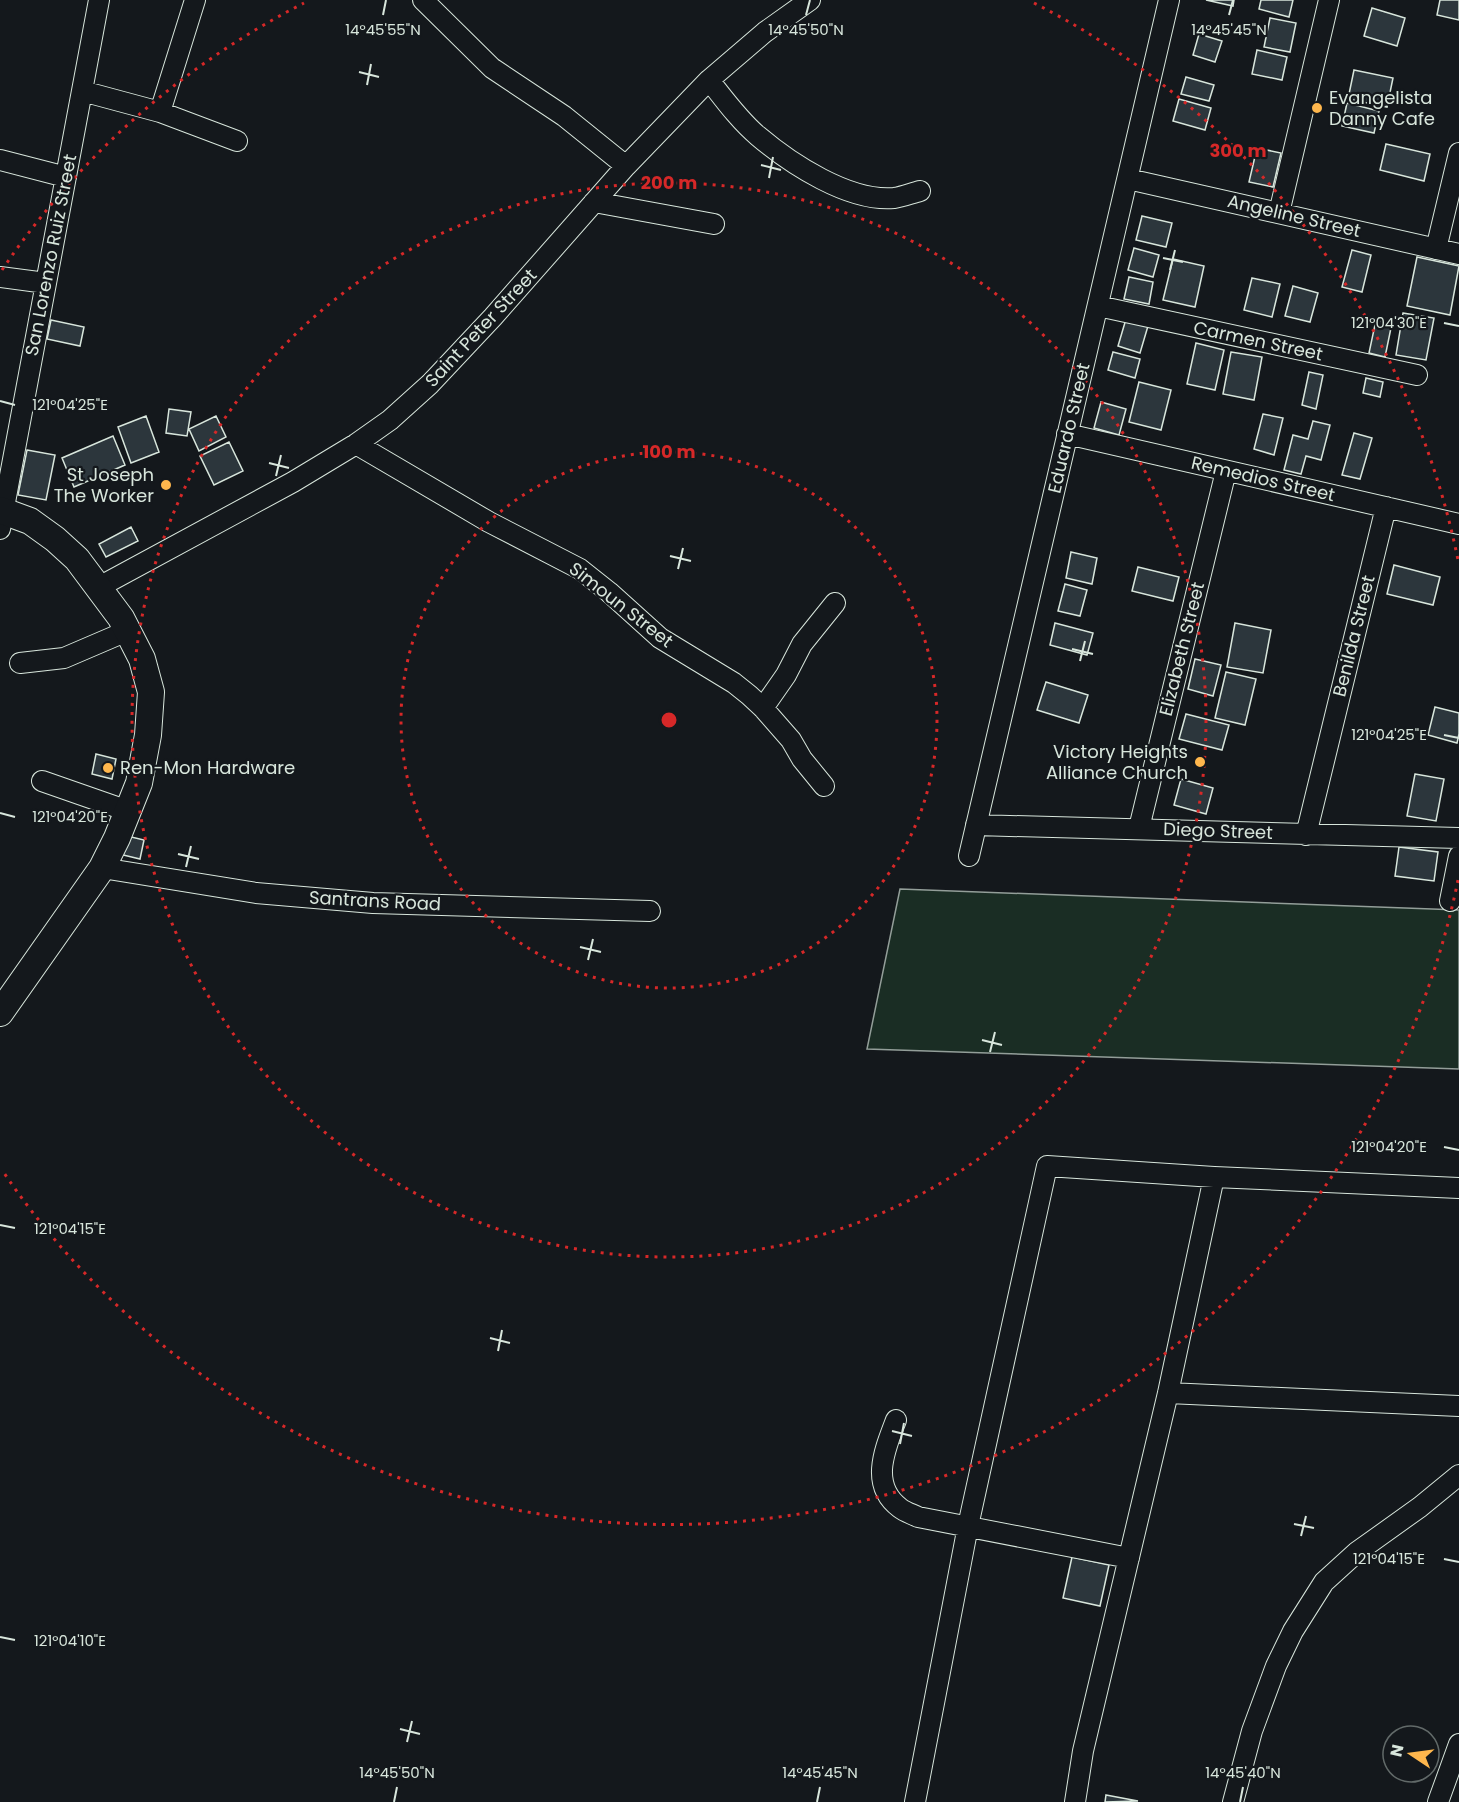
<svg xmlns="http://www.w3.org/2000/svg" width="1459" height="1802" font-family="Poppins,sans-serif">
	<style>
		.green { fill: #1a2d24; stroke: #939e99; stroke-width: 1.5 }
		.building { fill: #2c363c; stroke: #d8e6dc; stroke-width: 1.5 }
		.lines { fill: none; stroke-linecap: round; stroke-linejoin: round }
		.minor-casing { stroke: #d8e6dc; stroke-width: 22 }
		.major-casing { stroke: #d8e6dc; stroke-width: 28 }
		.minor { stroke: #14181c; stroke-width: 20 }
		.major { stroke: #14181c; stroke-width: 26 }
		.ticks { fill: none; stroke: #d8e6dc; stroke-width: 2 }
		.ring { fill: none; stroke: #d62828; stroke-width: 3; stroke-dasharray: 3 6 }
		.poi-dot { fill: #ffb74d; stroke: #14181c; stroke-width: 2 }
		.labels { text-anchor: middle; stroke-width: 4.5; stroke-linejoin: round; paint-order: stroke }
		.poi-label { font-size: 18px; fill: #d8e6dc; stroke: #14181c; text-anchor: start }
		.street-label { font-size: 18px; fill: #d8e6dc; stroke: #14181c }
		.ticks-label { font-size: 15px; text-anchor: middle; fill: #d8e6dc; stroke: #14181c; stroke-width: 4.5; stroke-linejoin: round; paint-order: stroke }
		.centre { fill: #d62828; stroke: #14181c; stroke-width: 3 }
		.ring-label { font-size: 18px; text-anchor: middle; font-weight: bold; fill: #d62828; stroke: #14181c; stroke-width: 4.5; stroke-linejoin: round; paint-order: stroke }
	</style>
	<rect width="100%" height="100%" fill="#14181c"/>
	<path class="green" d="M900,889L1459,910V1069L867,1049Z"/>
	<path class="building" d="M1206,0H1234L1233,6Z
		M1261,0H1293L1289,17L1259,9Z
		M1440,0H1459V20L1437,15Z
		M1372,8L1405,18L1397,46L1364,36Z
		M1270,18L1296,23L1290,52L1264,47Z
		M1199,34L1222,41L1215,62L1193,55Z
		M1257,50L1287,57L1282,80L1252,74Z
		M1354,70L1393,78L1387,107L1348,99Z
		M1186,77L1214,85L1209,101L1181,94Z
		M1179,99L1211,108L1205,130L1173,121Z
		M1347,103L1379,111L1374,133L1342,126Z
		M1386,144L1430,154L1424,181L1380,170Z
		M1257,148L1281,153L1273,187L1249,182Z
		M1142,216L1172,223L1166,247L1136,240Z
		M1134,248L1159,255L1153,277L1128,270Z
		M1352,250L1371,255L1362,292L1342,287Z
		M1417,257L1459,266L1450,315L1407,306Z
		M1173,259L1204,266L1195,307L1163,300Z
		M1129,277L1153,282L1149,304L1124,299Z
		M1252,278L1280,284L1272,317L1244,310Z
		M1293,286L1318,293L1310,322L1285,316Z
		M1403,313L1434,318L1426,360L1396,355Z
		M1126,319L1148,326L1140,353L1118,346Z
		M51,320L84,327L80,346L47,339Z
		M1376,320L1392,323L1385,357L1369,353Z
		M1196,343L1224,350L1215,390L1187,384Z
		M1113,352L1140,359L1135,378L1108,370Z
		M1231,352L1262,357L1254,400L1223,394Z
		M1309,372L1323,375L1316,409L1302,405Z
		M1366,378L1383,382L1380,397L1363,393Z
		M1139,382L1171,390L1161,430L1129,422Z
		M1101,402L1126,409L1119,435L1094,428Z
		M169,409L191,412L187,436L166,433Z
		M1263,414L1283,418L1274,455L1254,449Z
		M146,416L159,452L131,463L118,427Z
		M216,416L226,437L199,451L189,429Z
		M1313,421L1330,425L1321,460L1306,456L1301,474L1284,470L1293,435L1308,439Z
		M1354,433L1372,438L1360,479L1342,475Z
		M113,436L125,465L74,487L62,458Z
		M229,442L243,471L214,485L200,456Z
		M27,450L55,455L46,500L18,495Z
		M131,527L138,541L106,557L99,544Z
		M1071,552L1097,558L1092,584L1066,578Z
		M1394,565L1440,577L1433,605L1387,594Z
		M1138,567L1179,577L1173,601L1132,591Z
		M1065,584L1087,590L1080,616L1058,611Z
		M1055,623L1093,633L1087,655L1050,645Z
		M1235,623L1271,630L1263,673L1227,667Z
		M1195,659L1221,665L1213,696L1188,689Z
		M1226,672L1256,679L1245,725L1215,718Z
		M1046,682L1088,695L1079,723L1037,710Z
		M1435,707L1459,713V734L1457,743L1428,735Z
		M1186,714L1229,725L1222,750L1179,739Z
		M96,754L116,759L112,779L92,774Z
		M1415,774L1444,779L1436,821L1407,816Z
		M1181,779L1213,788L1206,814L1174,805Z
		M123,835L144,840L140,859L119,854Z
		M1399,847L1438,852L1434,881L1395,876Z
		M1072,1557L1109,1565L1100,1606L1063,1598Z
		M1106,1795L1138,1801L1105,1802Z"/>
	<g class="lines">
		<defs>
			<path id="minor" d="M423,0L492,68L564,116L626,166
				M709,80C724,99 739,120 758,136C791,164 849,202 894,198C902,197 912,193 920,191
				M82,91L160,112L237,141
				M160,112L195,0
				M0,160L66,177
				M1128,179L1459,254
				M594,202L714,224
				M1279,213L1329,0
				M1436,249L1459,153
				M0,277L46,283
				M1098,306L1417,375
				M1067,434L1459,524
				M356,444L489,522L580,569L609,592L660,638L734,683L749,695L763,708L791,740L802,759L824,786
				M0,529L99,0
				M99,587L293,482L356,444L390,420L430,384L493,317L626,166L709,80L765,32L810,0
				M20,663L64,658L127,631
				M763,708L786,675L802,644L835,603
				M42,781L128,811
				M976,825L1459,838
				M1139,828L1226,471
				M1306,835L1386,507
				M969,856L1169,0
				M102,868L256,893L373,903L650,911
				M1450,901L1459,856
				M1168,1393L1459,1406
				M896,1420C885,1449 869,1485 900,1508C905,1512 912,1514 918,1517L1129,1558
				M915,1802L968,1526L1047,1166L1214,1177L1459,1188
				M1075,1802L1083,1751L1168,1393L1214,1177
				M1233,1802L1252,1731L1276,1666L1293,1631L1324,1582L1357,1552L1420,1507L1459,1475
				M1438,1802L1459,1744"/>
			<path id="major" d="M0,510L30,521L55,539L77,559L121,618L142,659L151,692L148,735L139,783L117,838L102,868L0,1013"/>
		</defs>
		<use href="#minor" class="minor-casing"/>
		<use href="#major" class="major-casing"/>
		<use href="#minor" class="minor"/>
		<use href="#major" class="major"/>
	</g>
	<path class="ticks" d="M383,15L386,0M806,15L810,0M1229,15L1233,0M359,72L379,77M367,85L371,64M761,165L781,170M769,178L773,157M1163,258L1183,262M1170,270L1175,250M1444,323L1459,326M0,401L15,405M269,463L289,468M276,476L281,455M670,556L691,561M678,569L683,548M1072,649L1093,654M1080,661L1085,641M1444,735L1459,738M0,813L15,817M178,854L199,859M186,867L191,846M580,947L601,952M588,960L593,939M982,1040L1002,1045M990,1052L995,1032M1444,1147L1459,1150M0,1225L15,1228M490,1338L510,1343M498,1351L502,1330M892,1431L912,1436M900,1444L904,1423M1294,1524L1314,1528M1301,1536L1306,1516M1444,1559L1459,1562M0,1637L15,1640M400,1729L420,1734M407,1742L412,1721M394,1802L397,1787M817,1802L820,1787M1240,1802L1243,1787"/>
	<g class="ring">
		<circle cx="669" cy="720" r="268"/>
		<circle cx="669" cy="720" r="537"/>
		<path d="M1458 880A805 805 0 0 1 2 1170M2 270A805 805 0 0 1 304 3M1034 3A805 805 0 0 1 1458 560"/>
	</g>
	<g class="poi-dot">
		<circle cx="1317" cy="108" r="6"/>
		<circle cx="166" cy="485" r="6"/>
		<circle cx="1200" cy="762" r="6"/>
		<circle cx="108" cy="768" r="6"/>
	</g>
	<g class="labels">
		<g class="poi-label">
			<text x="1329" y="104">Evangelista<tspan x="1329" dy="21">Danny Cafe</tspan></text>
			<text x="154" y="481" text-anchor="end">St Joseph<tspan x="154" dy="21">The Worker</tspan></text>
			<text x="1188" y="758" text-anchor="end">Victory Heights<tspan x="1188" dy="21">Alliance Church</tspan></text>
			<text x="120" y="774">Ren-Mon Hardware</text>
		</g>
		<g class="street-label">
			<text transform="translate(1294 216) rotate(13)" y="6">Angeline Street</text>
			<text transform="translate(51 255) rotate(-79)" y="6">San Lorenzo Ruiz Street</text>
			<text transform="translate(481 328) rotate(-47)" y="6">Saint Peter Street</text>
			<text transform="translate(1258 341) rotate(12)" y="6">Carmen Street</text>
			<text transform="translate(1069 428) rotate(-77)" y="6">Eduardo Street</text>
			<text transform="translate(1263 479) rotate(13)" y="6">Remedios Street</text>
			<text transform="translate(621 605) rotate(38)" y="6">Simoun Street</text>
			<text transform="translate(1354 636) rotate(-76)" y="6">Benilda Street</text>
			<text transform="translate(1182 649) rotate(-76)" y="6">Elizabeth Street</text>
			<text transform="translate(1218 831) rotate(2)" y="6">Diego Street</text>
			<text transform="translate(375 901) rotate(3)" y="6">Santrans Road</text>
		</g>
	</g>
	<g class="ticks-label">
		<text x="383" y="35">14°45'55"N</text>
		<text x="806" y="35">14°45'50"N</text>
		<text x="1229" y="35">14°45'45"N</text>
		<text x="1389" y="328">121°04'30"E</text>
		<text x="70" y="410">121°04'25"E</text>
		<text x="1389" y="740">121°04'25"E</text>
		<text x="70" y="822">121°04'20"E</text>
		<text x="1389" y="1152">121°04'20"E</text>
		<text x="70" y="1234">121°04'15"E</text>
		<text x="1389" y="1564">121°04'15"E</text>
		<text x="70" y="1646">121°04'10"E</text>
		<text x="397" y="1778">14°45'50"N</text>
		<text x="820" y="1778">14°45'45"N</text>
		<text x="1243" y="1778">14°45'40"N</text>
	</g>
	<circle cx="669" cy="720" r="9" class="centre"/>
	<g class="ring-label">
		<text x="1238" y="157">300 m</text>
		<text x="669" y="189">200 m</text>
		<text x="669" y="458">100 m</text>
	</g>
	<g transform="translate(1411 1754) rotate(283)"><circle r="28" fill="#14181c" stroke="#626a69" stroke-width="1.5"/>
	<path d="M0-4.5L10 22L0 15L-10 22Z" fill="#ffb74d"/>
	<text y="-9" font-size="16" font-weight="bold" text-anchor="middle" fill="#d8e6dc">N</text>
	</g>
</svg>
